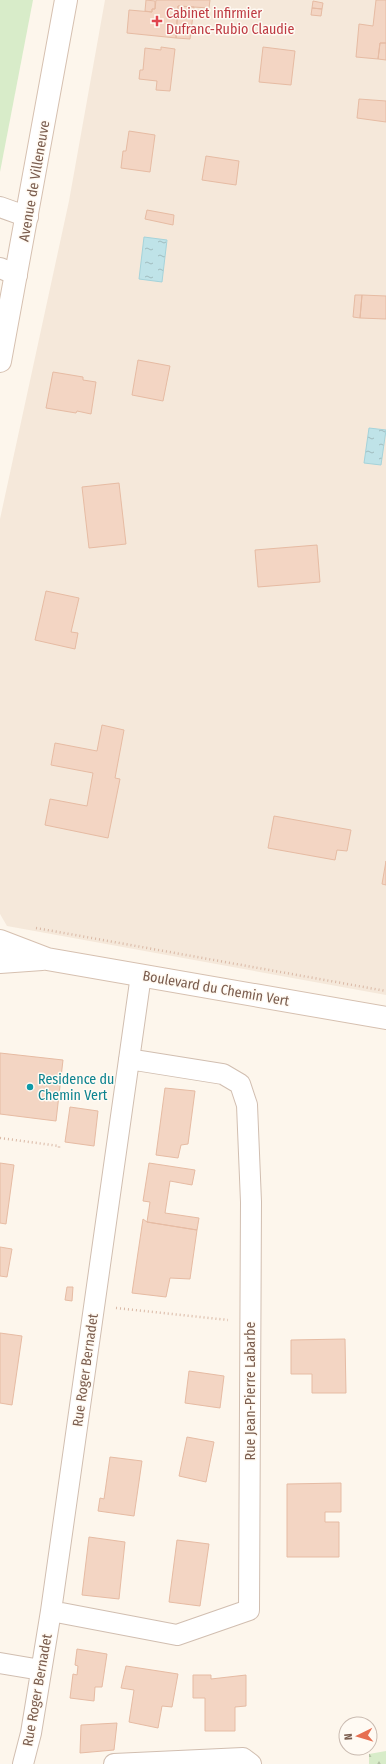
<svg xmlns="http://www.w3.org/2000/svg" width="386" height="1764" font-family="'Fira Sans Condensed',sans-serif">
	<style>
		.residential { fill: #f5e8da }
		.green { fill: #d8ecc9 }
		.forest { fill: url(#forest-firs) }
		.water { fill: url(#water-ripples); stroke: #a5d3da }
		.building { fill: #f3d5c3; stroke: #e6bba3 }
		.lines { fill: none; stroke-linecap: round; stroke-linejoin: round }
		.street-casing { stroke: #d1beb0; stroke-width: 22 }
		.secondary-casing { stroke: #d6c0b0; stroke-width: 24 }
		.path { stroke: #d9b8a5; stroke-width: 2.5; stroke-dasharray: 1 3; stroke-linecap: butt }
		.street { stroke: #fff; stroke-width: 20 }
		.secondary { stroke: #fff; stroke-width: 22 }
		.health-dot { fill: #e0444e; stroke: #fffaf3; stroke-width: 1.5 }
		.culture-dot { fill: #0f9aa8; stroke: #fffaf3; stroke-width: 1.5 }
		.labels { text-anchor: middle; stroke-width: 3; stroke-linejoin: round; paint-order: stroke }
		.health-label { font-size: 14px; fill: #be3a42; stroke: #fffaf3; text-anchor: start }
		.street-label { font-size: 14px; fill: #7a5c4d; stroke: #fffaf3 }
		.culture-label { font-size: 14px; fill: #0d838f; stroke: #fffaf3; text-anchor: start }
	</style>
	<defs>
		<pattern id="forest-firs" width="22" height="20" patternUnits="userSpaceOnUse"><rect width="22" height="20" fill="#d8ecc9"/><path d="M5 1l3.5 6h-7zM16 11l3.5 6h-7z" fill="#b4c2a5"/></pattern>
		<pattern id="water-ripples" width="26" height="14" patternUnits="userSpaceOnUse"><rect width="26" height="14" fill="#bfe3e8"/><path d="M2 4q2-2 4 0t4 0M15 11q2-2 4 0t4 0" fill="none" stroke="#a0bbbe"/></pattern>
	</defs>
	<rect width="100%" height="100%" fill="#fdf6ec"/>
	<path class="residential" d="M105,0H386V995L7,926L0,914V519L69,201Z"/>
	<path class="green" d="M0,0H33L0,172Z"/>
	<path class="forest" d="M386,1751V1764H369V1754Z"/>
	<path class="water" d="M144,237L167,240L162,282L139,279Z
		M369,428L386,430L381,465L364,463Z"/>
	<path class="building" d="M146,0L155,1V9H152V12L145,11Z
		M210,0L209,8L178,6L176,38L127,33L129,10L152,12V9H155L156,0Z
		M376,0H386V43H380L378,59L356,57L359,24L373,26Z
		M313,1L323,3L322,9L312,8Z
		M178,6L194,7L190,39L176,38Z
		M312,8L322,9L321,16L311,15Z
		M380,43H386V60L378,59Z
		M161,47L175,49L170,91L156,90L157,81L139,79L140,70H143L145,48L161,50Z
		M263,47L295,51L291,85L259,82Z
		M359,99L386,101V122L357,118Z
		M129,131L155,135L150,172L121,168L123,151H126Z
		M206,156L239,161L236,185L202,180Z
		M147,210L174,215L173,225L145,219Z
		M355,295H362L360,318L353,317Z
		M362,295L386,296V319L360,318Z
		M138,360L170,366L163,401L132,395Z
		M53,372L83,377V380L96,382L91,414L77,411L76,413L46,408Z
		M119,483L126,544L89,548L82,487Z
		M317,545L320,582L258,587L255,550Z
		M46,591L79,598L71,632L78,633L75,649L35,640Z
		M102,725L124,730L115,778L120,779L108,838L45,825L50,799L87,806L93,773L51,765L55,743L97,751Z
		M274,816L351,830L347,851L337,850L335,860L268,848Z
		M386,861V885L382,884Z
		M0,1053L63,1060L56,1121L0,1114Z
		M165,1088L195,1091L188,1144L181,1145L178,1158L156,1155Z
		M70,1107L98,1111L94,1146L65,1142Z
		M0,1163L14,1165L6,1224L0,1223Z
		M149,1163L195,1170L192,1185L170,1181L165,1213L199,1218L197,1230L147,1222L150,1202L143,1201Z
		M143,1219L147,1222L197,1230L190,1279L170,1278L166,1297L132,1293Z
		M0,1247L12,1249L7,1277L0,1276Z
		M67,1287H73L72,1301L65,1300Z
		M0,1333L22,1336L12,1405L0,1403Z
		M345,1339L346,1393H312V1374H291V1340Z
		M189,1371L224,1376L220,1408L185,1403Z
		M187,1437L214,1442L206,1482L179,1476Z
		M110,1457L142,1461L134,1516L98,1511L100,1498L104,1499Z
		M341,1483V1512H325V1522H339V1557H287V1484Z
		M89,1537L125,1542L119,1599L82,1595Z
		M177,1540L209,1544L200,1606L169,1602Z
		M77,1649L107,1654L102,1687H95L94,1701L70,1698L73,1674L77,1675L78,1666L75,1665Z
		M126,1666L178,1674L172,1707L162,1706L158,1728L129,1722L134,1690L121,1688Z
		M193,1675H211V1679L246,1675V1706L235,1707V1731H205V1698H193Z
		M117,1723L114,1750L80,1753L81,1725Z"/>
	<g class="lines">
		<defs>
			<path id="street" d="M0,207L28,217
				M0,268L17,275
				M51,1611L177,1635L249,1610L251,1202L247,1105L240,1084L223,1074L129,1059
				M0,1663L41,1670
				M23,1764L31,1733L51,1611L141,975
				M114,1764L243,1758L251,1764"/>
			<path id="secondary" d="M0,361L66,0
				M0,941L47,959L386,1018
				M0,962L42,959"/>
		</defs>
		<use href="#street" class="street-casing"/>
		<use href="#secondary" class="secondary-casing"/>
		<path class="path" d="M36,928L386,991
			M0,1138L59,1146V1150
			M116,1308L228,1320"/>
		<use href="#street" class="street"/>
		<use href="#secondary" class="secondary"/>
	</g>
	<path class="health-dot" d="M155 15h4v4h4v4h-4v4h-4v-4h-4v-4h4z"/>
	<circle class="culture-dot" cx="30" cy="1087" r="4"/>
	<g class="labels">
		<g class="health-label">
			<text x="166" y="18">Cabinet infirmier<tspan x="166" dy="16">Dufranc-Rubio Claudie</tspan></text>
		</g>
		<g class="street-label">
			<text transform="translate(34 181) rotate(-80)" y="5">Avenue de Villeneuve</text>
			<text transform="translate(216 988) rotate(10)" y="5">Boulevard du Chemin Vert</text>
			<text transform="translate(85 1370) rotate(-82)" y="5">Rue Roger Bernadet</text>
			<text transform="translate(250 1391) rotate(-90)" y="5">Rue Jean-Pierre Labarbe</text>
			<text transform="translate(37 1690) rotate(-80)" y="5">Rue Roger Bernadet</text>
		</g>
		<g class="culture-label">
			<text x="38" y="1084">Residence du<tspan x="38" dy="16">Chemin Vert</tspan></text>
		</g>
	</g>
	<g transform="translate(358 1736) rotate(265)"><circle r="19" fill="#fffaf3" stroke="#cabbb1"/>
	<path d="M0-3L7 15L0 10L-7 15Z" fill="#e76f51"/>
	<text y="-6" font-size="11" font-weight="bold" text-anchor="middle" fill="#7a5c4d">N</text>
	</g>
</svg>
